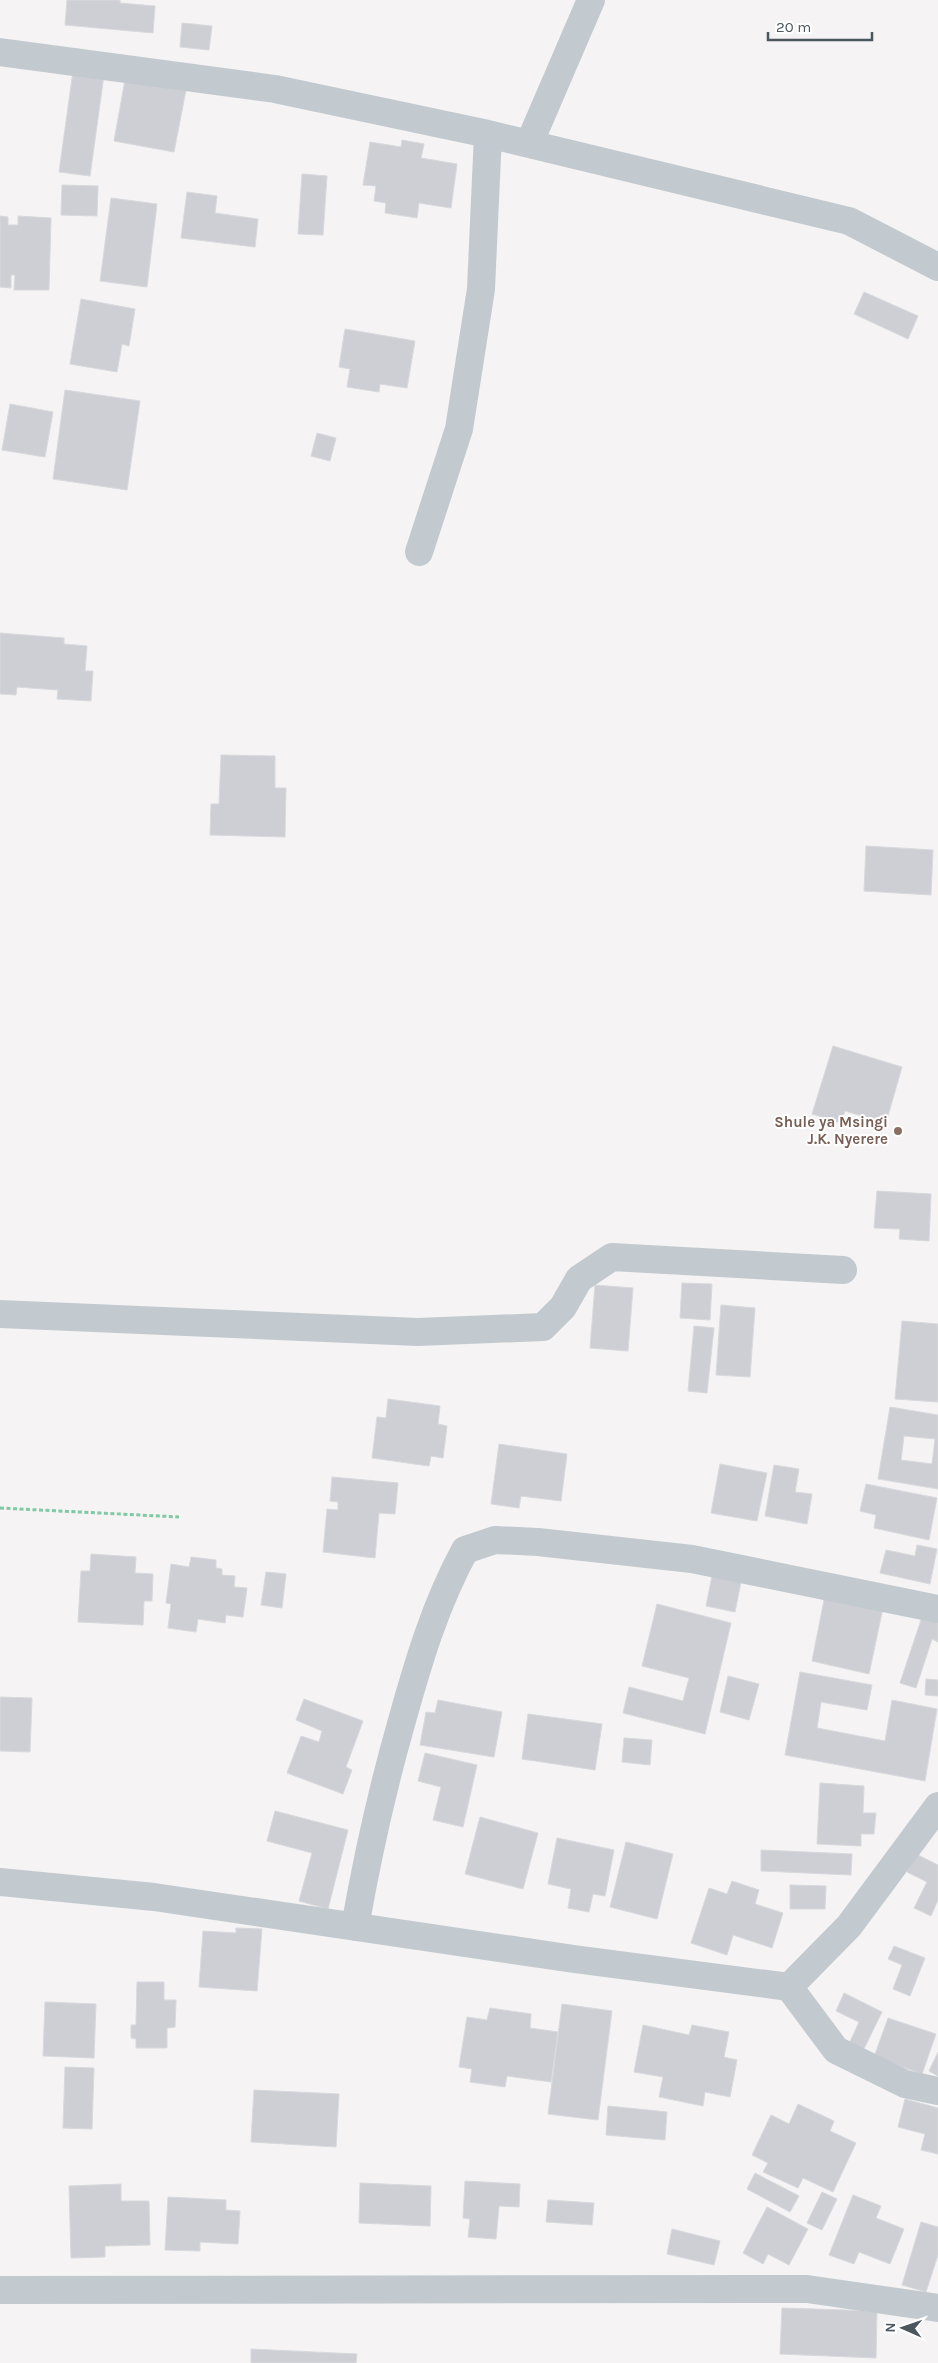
<svg xmlns="http://www.w3.org/2000/svg" width="938" height="2363" font-family="Karla,sans-serif">
	<style>
		.building { fill: #cdcfd4; stroke: #d7d9dd; fill-rule: evenodd }
		.lines { fill: none; stroke-linecap: round; stroke-linejoin: round }
		.path { stroke: #80c9a5; stroke-width: 3; stroke-dasharray: 4 2.5; stroke-linecap: butt }
		.street { stroke: #c2cad0; stroke-width: 28 }
		.education-dot { fill: #8d6e63; stroke: #fff; stroke-width: 2 }
		.labels { text-anchor: middle; stroke-width: 4; stroke-linejoin: round; paint-order: stroke }
		.education-label { font-size: 15px; font-weight: bold; fill: #785e54; stroke: #fff; text-anchor: end }
	</style>
	<rect width="100%" height="100%" fill="#f5f3f3"/>
	<path class="building" d="M67,0H120V3L155,6L153,33L65,25Z
		M182,23L212,26L209,50L180,47Z
		M73,71L104,75L90,176L59,172Z
		M126,74L187,85L174,152L114,141Z
		M402,140L424,144L421,158L457,164L451,208L419,203L417,218L385,213L386,203L374,201L376,186L363,185L370,142L401,147Z
		M302,174L327,176L323,235L298,234Z
		M62,185L98,186L97,216L61,215Z
		M187,192L217,196L215,213L258,219L255,247L181,238Z
		M111,198L157,204L147,287L100,281Z
		M0,216L8,217V225H18V216L51,218L49,290H14L15,275H11V288L0,287Z
		M864,292L918,316L908,339L854,314Z
		M81,299L135,309L129,346L122,344L117,372L70,364Z
		M345,329L415,341L407,388L380,384L379,392L347,387L350,369L339,367Z
		M65,390L140,401L127,490L53,479Z
		M10,404L53,412L45,457L2,450Z
		M317,433L336,438L330,461L311,456Z
		M0,633L64,638V644L87,646L85,671H93L91,701L57,699L58,690L17,687L16,695L0,694Z
		M221,755L275,756V788H286L285,837L210,835L211,804H219Z
		M866,846L933,850L931,895L864,891Z
		M833,1046L902,1067L886,1123L845,1111L841,1123L812,1114Z
		M877,1191L931,1194L929,1241L899,1239L900,1229L874,1228Z
		M682,1283L712,1284L710,1320L680,1318Z
		M595,1285L633,1288L628,1351L590,1348Z
		M721,1305L755,1308L750,1377L716,1375Z
		M902,1321L938,1324V1402L895,1399Z
		M694,1326L714,1328L707,1393L688,1391Z
		M388,1399L440,1406L438,1424L447,1426L443,1458L431,1456L429,1466L372,1458L377,1417L386,1418Z
		M890,1407L938,1415V1489L878,1479ZM904,1436L935,1439L932,1464L901,1460Z
		M499,1444L567,1454L561,1501L521,1496L519,1508L491,1504Z
		M720,1464L767,1473L757,1521L711,1513Z
		M774,1465L799,1469L795,1492L812,1494L807,1524L765,1516Z
		M332,1477L398,1483L395,1514L379,1513L375,1558L323,1552L327,1509L338,1510V1502L330,1501Z
		M866,1484L937,1498L929,1540L874,1528L876,1515L860,1511Z
		M917,1545L937,1549L930,1584L880,1573L886,1550L915,1556Z
		M91,1554L136,1557L135,1573L153,1574L152,1601H144L143,1625L78,1622L81,1571H90Z
		M191,1557L216,1560V1568L222,1569V1575L235,1576L234,1587L247,1588L243,1617L226,1615L225,1623L198,1619L196,1632L168,1628L171,1604L166,1603L171,1564L189,1567Z
		M266,1572L286,1574L282,1608L261,1605Z
		M712,1576L741,1582L735,1612L706,1606Z
		M825,1595L883,1608L869,1674L812,1661Z
		M657,1604L731,1623L705,1734L623,1713L629,1687L683,1701L689,1678L642,1666Z
		M922,1617L938,1622V1642L932,1639L916,1688L900,1683Z
		M800,1672L872,1685L867,1710L821,1702L817,1728L885,1741L892,1700L937,1709L925,1781L785,1755Z
		M728,1676L759,1684L749,1720L720,1712Z
		M926,1679L938,1680V1696L925,1695Z
		M0,1697L32,1698L30,1752L0,1751Z
		M304,1699L363,1721L346,1767L352,1770L343,1794L287,1773L301,1736L319,1742L322,1731L296,1720Z
		M438,1700L502,1712L494,1757L420,1745L426,1712L435,1713Z
		M528,1714L602,1724L595,1770L522,1759Z
		M624,1738L652,1740L650,1765L622,1762Z
		M425,1753L477,1765L463,1827L433,1820L441,1787L418,1781Z
		M820,1783L864,1786L863,1813H876L874,1834H861V1846L817,1844Z
		M275,1811L348,1830L328,1909L299,1901L312,1853L267,1841Z
		M480,1817L538,1833L523,1889L465,1874Z
		M557,1838L614,1850L605,1896L593,1894L589,1912L568,1908L571,1889L548,1884Z
		M626,1842L673,1854L657,1919L610,1907Z
		M761,1850L852,1854L851,1875L761,1871Z
		M916,1854L938,1865V1900L931,1916L914,1908L927,1882L907,1872Z
		M732,1881L759,1890L755,1904L783,1913L772,1948L733,1935L727,1955L691,1943L709,1888L727,1894Z
		M790,1885L826,1886L825,1909H790Z
		M236,1928L262,1929L257,1991L199,1987L203,1931L236,1933Z
		M894,1946L925,1958L910,1996L893,1989L902,1965L888,1959Z
		M137,1982H164V2000H176L175,2027L167,2028V2048H136V2039L131,2038V2025H136Z
		M844,1993L882,2012L862,2053L848,2046L859,2022L836,2011Z
		M45,2002L96,2004L94,2058L43,2056Z
		M562,2004L612,2011L598,2120L548,2114Z
		M490,2008L531,2014L530,2028L558,2032L551,2082L507,2076L505,2087L470,2082L472,2069L459,2067L467,2017L487,2020Z
		M888,2018L936,2034L922,2074L874,2057Z
		M643,2025L689,2035L692,2025L729,2032L724,2057L737,2060L730,2097L705,2092L703,2106L659,2097L663,2077L634,2072Z
		M938,2052V2076L929,2071Z
		M65,2067L94,2068L92,2129L63,2128Z
		M254,2090L339,2094L336,2147L251,2142Z
		M905,2099L938,2108V2154L921,2150L925,2134L898,2127Z
		M798,2104L834,2121L830,2131L856,2143L833,2192L803,2178L798,2188L763,2172L768,2163L752,2155L771,2115L789,2124Z
		M608,2106L667,2112L665,2140L606,2135Z
		M755,2173L799,2196L790,2212L747,2189Z
		M465,2181L520,2184L519,2207L499,2206L496,2239L468,2237L470,2219L463,2218Z
		M360,2183L431,2186L430,2226L359,2223Z
		M121,2184V2201H149L150,2245L105,2246V2257L71,2258L69,2186Z
		M822,2192L837,2199L822,2230L807,2223Z
		M853,2195L881,2206L876,2218L904,2229L890,2264L859,2252L854,2264L829,2255Z
		M168,2197L226,2200V2210L240,2211L238,2244L200,2242V2251L165,2250Z
		M548,2200L594,2203L592,2225L546,2222Z
		M767,2207L808,2229L789,2265L768,2254L763,2264L743,2253Z
		M921,2222L938,2227V2255L926,2292L902,2285Z
		M672,2229L720,2241L714,2265L667,2254Z
		M782,2308L877,2311L876,2358L780,2354Z
		M251,2349L357,2354L356,2363H251Z"/>
	<g class="lines">
		<path class="path" d="M0,1508L179,1517"/>
		<path class="street" d="M0,52L275,89L488,134L849,221L938,267
			M529,144L591,0
			M419,552L459,429L481,289L488,134
			M0,1314L418,1332L543,1327L563,1307L579,1279L612,1257L843,1270
			M0,1882L154,1897L574,1959L789,1987L849,1926L938,1806
			M355,1927C367,1858 382,1791 401,1724C418,1663 435,1605 465,1550L495,1540L538,1542L692,1559L938,1609
			M789,1987L836,2050L905,2084L938,2091
			M0,2290L807,2289L938,2308"/>
	</g>
	<circle class="education-dot" cx="898" cy="1131" r="5"/>
	<g class="labels">
		<g class="education-label">
			<text x="888" y="1127">Shule ya Msingi<tspan x="888" dy="17">J.K. Nyerere</tspan></text>
		</g>
	</g>
	<g transform="translate(903 2328) rotate(272)" stroke="#ffffff" stroke-width="4" paint-order="stroke">
	<path d="M0-4L9 19L0 12L-9 19Z" fill="#4b565f"/>
	<text y="-8" font-size="14" font-weight="bold" text-anchor="middle" fill="#4b565f">N</text>
	</g>
	<path d="M768 32v8h104v-8" fill="none" stroke="#4b565f" stroke-width="2.5"/>
	<text x="776" y="32" font-size="15" fill="#4b565f" stroke="#ffffff" stroke-width="4" paint-order="stroke">20 m</text>
</svg>
